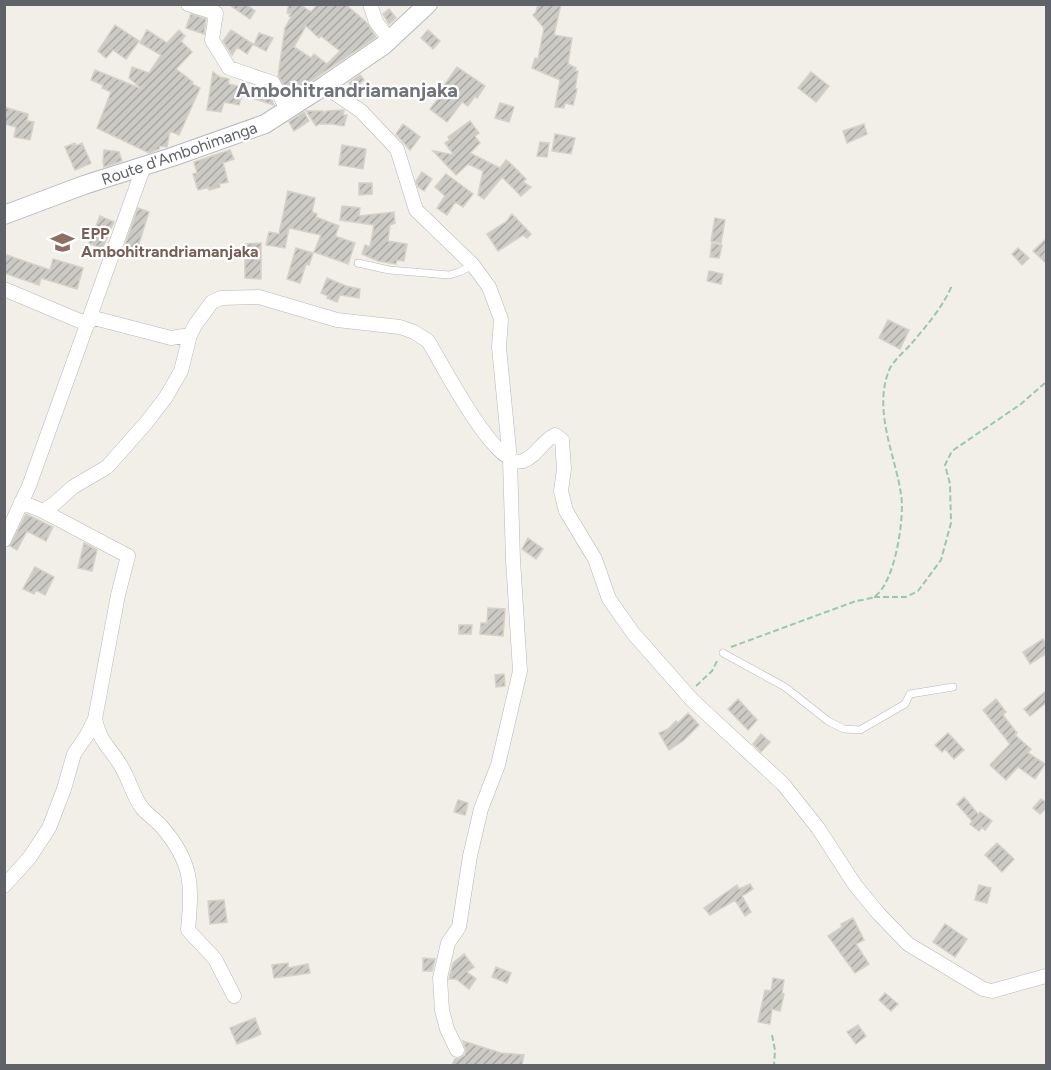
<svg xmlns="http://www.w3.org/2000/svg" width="1051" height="1070" font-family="Figtree,sans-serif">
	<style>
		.building { fill: url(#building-hatch); stroke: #d6d1c6; stroke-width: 1.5; fill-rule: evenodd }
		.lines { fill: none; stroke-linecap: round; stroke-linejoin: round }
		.lane-casing { stroke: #b5b8bc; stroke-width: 8 }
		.street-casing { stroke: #b5b8bc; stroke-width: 15 }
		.secondary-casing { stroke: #b6babf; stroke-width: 20 }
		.path { stroke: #9cc7a9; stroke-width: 2; stroke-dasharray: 6 3; stroke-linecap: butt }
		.lane { stroke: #fff; stroke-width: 7 }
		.street { stroke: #fff; stroke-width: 14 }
		.secondary { stroke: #fff; stroke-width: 18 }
		.labels { text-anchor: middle; stroke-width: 4.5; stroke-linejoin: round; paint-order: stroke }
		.street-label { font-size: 16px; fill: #5f6368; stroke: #fff }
		.education-label { font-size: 16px; font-weight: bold; fill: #785e54; stroke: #fff; text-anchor: start }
		.quarter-label { font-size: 20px; font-weight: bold; fill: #70757a; stroke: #fff }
	</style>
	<defs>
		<pattern id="building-hatch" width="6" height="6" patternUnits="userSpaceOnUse" patternTransform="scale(1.5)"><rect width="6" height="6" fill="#cccac5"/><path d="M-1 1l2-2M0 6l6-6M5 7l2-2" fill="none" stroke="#a9a8a4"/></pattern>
	</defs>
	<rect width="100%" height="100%" fill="#f1efe8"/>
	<path class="building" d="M228,4H246L255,11L250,19Z
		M289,4H299L311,12L318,4H345L367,23L376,37L296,91L289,93L278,76L285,28L291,17L289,16L291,14L287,13ZM306,26L319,38L321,36L340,51L327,64L314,54L311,58L294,47Z
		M538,4H561L554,35L572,38L568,64L576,68L575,71H578L575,89H577L573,105L565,103L564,108L555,107L560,80L532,68L535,58L538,59L544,28L533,15L536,12Z
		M389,9L396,18L389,24L383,14Z
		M191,14L206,19L204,34L186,28Z
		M115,25L139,41L126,59L113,50L106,58L98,51Z
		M147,30L167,43L179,30L185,36L181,41L192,52L176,69L193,82L192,84L200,88L179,135L170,131L167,147L160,146L159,149L149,153L97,128L111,92L102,88L103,85L91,80L95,70L142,89L129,78L132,67L149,73L161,55L140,43Z
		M231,30L253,44L247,54L237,47L232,55L223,41Z
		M428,30L440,41L433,49L421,38Z
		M259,33L273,38L266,51L254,45Z
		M457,67L485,86L477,98L475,96L468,106L462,102L447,122L430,109L445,90L442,88Z
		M213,72L220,77L229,79L228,84L252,89L253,86L267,90L274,105L242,95L239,105L224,102L221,112L207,110Z
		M811,72L829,86L816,102L798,88Z
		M360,75L364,80L354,89L349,83Z
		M500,103L514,107L509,122L495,118Z
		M4,107L28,114L27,121L34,122L30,140L14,137L16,127L4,124Z
		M306,111H323L324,114L326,111L344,110L343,115H347L344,126L332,124H319L316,126Z
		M304,112L309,121L294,131L289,122Z
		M470,121L479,133L475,136L480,143L470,153L500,168L506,160L509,162L526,179L523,182L531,187L521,196L502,177L484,199L478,195L483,171L468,164L456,175L433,151L454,155L445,143L450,140L448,137Z
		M403,124L420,137L410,150L396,134Z
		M864,124L867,134L847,143L843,131Z
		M555,134L575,138L571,154L552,151Z
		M540,142L549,143L547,157L537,156Z
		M75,143L76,146L82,143L91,163L75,170L65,147Z
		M342,145L366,149L363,169L339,165Z
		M104,150L119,152L122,161L104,167L103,161Z
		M230,150L234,159L223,163L228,182L219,184L220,187L209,190V187L198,190L193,174L197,173L194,162Z
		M422,172L432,179L424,191L418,187L416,181Z
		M446,174L473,194L463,207L455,202L447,215L437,208L445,196L435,187Z
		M359,183H372V194L359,195Z
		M288,191L315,198L312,212L317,214L316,217L339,226L335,236L355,243L348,264L314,252L321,235L289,228L285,248L266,245L269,232L279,234Z
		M342,206L360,208L359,216L394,212L395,223L390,225L388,241L407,244L404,261L397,260L396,264L378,261L362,254L365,245L370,247L374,225L340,220Z
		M138,208L149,212L136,253L126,249L128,246L125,245Z
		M512,214L531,234L527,238L523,235L498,251L487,234L506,222Z
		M100,216L114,222L102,249L89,243Z
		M715,218L725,220L721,243L711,241Z
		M1047,238V264L1033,251Z
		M261,243V279L245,278V244Z
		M712,243L722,245L719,258L710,257Z
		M296,248L313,253L309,265L306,264L300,283L287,279Z
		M1018,248L1029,258L1022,265L1012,254Z
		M4,254L50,270L53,259L83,268L77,289L41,278L39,285L4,273Z
		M709,271L723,274L721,284L707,281Z
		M327,278L346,286L360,289L359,298L340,295L337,302L327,298L328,296L321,293Z
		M888,320L909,330L900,349L879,338Z
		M26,514L53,527L46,541L27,531L17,550L10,546Z
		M528,538L543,549L536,559L522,549Z
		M84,543L97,550L92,571L78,568Z
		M35,567L54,577L45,595L36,590L34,594L23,589Z
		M488,608L505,609L503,636L480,634L481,623H487Z
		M459,625H472L471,634H459Z
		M1043,639L1047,644V653L1030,664L1023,652Z
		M504,674L505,686L496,687L495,675Z
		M1047,690V702L1030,716L1024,709Z
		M738,699L757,720L748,730L728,709Z
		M996,699L1006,712L1003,715L1017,733L1015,735L1031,749L1028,753L1045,764L1035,779L1018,767L1006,780L990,765L1010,744L983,710Z
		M688,713L699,725L683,741L669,750L659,733L668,729L676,721L678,723Z
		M948,733L964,750L954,759L945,749L942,752L935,745Z
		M761,734L770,742L761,752L753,744Z
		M964,797L978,814L980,812L992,821L985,830L982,827L979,831L970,824L972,821L957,804Z
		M1041,799L1047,803V807L1040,814L1033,808Z
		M458,800L468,803L465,815L454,812Z
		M997,843L1014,859L1002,872L985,855Z
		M750,884L753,889L742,896L751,912L745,916L735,900L710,915L704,908L737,885L739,889Z
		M979,885L991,888L987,903L975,900Z
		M224,900L227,922L210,924L208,901Z
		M853,918L864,940L856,944L869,964L855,973L828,936L842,927L841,924Z
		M945,924L967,939L955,957L933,942Z
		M464,954L474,967L467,972L476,979L469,989L456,979H449L453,963Z
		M423,958L435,959L432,971H423Z
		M288,963V968L308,964L310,973L274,978L272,965Z
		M496,967L511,973L507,983L492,977Z
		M773,978L784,980L782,993L784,994L780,1011L772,1009L770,1024L758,1022L765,990L771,991Z
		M885,993L898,1004L891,1011L879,1000Z
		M255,1018L261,1034L237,1044L230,1028Z
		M858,1025L866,1036L856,1044L847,1032Z
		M463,1041L501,1053L524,1055L522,1065H452L455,1059L460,1058L465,1055L466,1050Z"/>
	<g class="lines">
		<defs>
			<path id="lane" d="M358,263L389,270L449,275L459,272L473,265
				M723,653L785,687L828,721L844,729L860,730L905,704L910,694L953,687"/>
			<path id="street" d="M188,4L216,13L212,40L229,68L273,83L287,109
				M370,4L376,22L386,35L384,45
				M324,86L361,111L397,149L416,210L473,265L489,287L501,319L499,347L510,460L513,560L520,671L498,765L481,809L470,856L459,927L448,943L440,978L442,1010L447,1029L457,1050
				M4,289L87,324L94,318L171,338L190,335
				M21,502L43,511L54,504L73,487L107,467L146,423L166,397L181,371L190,335L195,325L212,302L221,298L259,297L337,320L400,327L414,332L428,341C442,363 495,470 523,461C537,456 542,441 555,435L562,440L564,469L561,491L566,511L595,559L609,599L633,633L692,700L783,784L818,828L855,885L879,914L908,944L983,989L992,991L1046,976
				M43,511L128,556L118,595L95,719C100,743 110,747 121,766C129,779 133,796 142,808C148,815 156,820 162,827C193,863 192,885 188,930L215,959L234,996
				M4,540L29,486L144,166
				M4,886L30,857L49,828L64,789L74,754L87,735L95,719"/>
			<path id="secondary" d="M4,215L84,185L172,157L265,124L324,86L384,45L428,4"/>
		</defs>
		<use href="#lane" class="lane-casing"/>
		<use href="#street" class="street-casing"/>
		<use href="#secondary" class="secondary-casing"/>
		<path class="path" d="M874,597H906L918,591L941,560L951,523L950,484L945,465L952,451L1021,404L1046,382
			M731,647L856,601C861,600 869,599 874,597C895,584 905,517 901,494C895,454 872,409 890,368C895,359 904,352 911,344C925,328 945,304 952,285
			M696,686L712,671L717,661
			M772,1035L775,1050L774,1066"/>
		<use href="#lane" class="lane"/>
		<use href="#street" class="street"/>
		<use href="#secondary" class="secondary"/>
	</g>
	<defs>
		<symbol id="school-bare" viewBox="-9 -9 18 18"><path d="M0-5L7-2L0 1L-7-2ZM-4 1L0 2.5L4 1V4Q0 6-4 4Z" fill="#8d6e63" stroke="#fff" stroke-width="2.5" paint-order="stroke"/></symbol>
	</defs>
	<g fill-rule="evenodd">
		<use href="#school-bare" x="46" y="226" width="33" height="33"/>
	</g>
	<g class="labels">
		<g class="street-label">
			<text transform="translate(179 153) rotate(-19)" y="6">Route d'Ambohimanga</text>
		</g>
		<g class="education-label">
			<text x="81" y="239">EPP<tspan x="81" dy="18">Ambohitrandriamanjaka</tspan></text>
		</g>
		<g class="quarter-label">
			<text x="347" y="97">Ambohitrandriamanjaka</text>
		</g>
	</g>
	<rect width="1051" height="1070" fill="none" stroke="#5f6368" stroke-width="12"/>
</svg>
